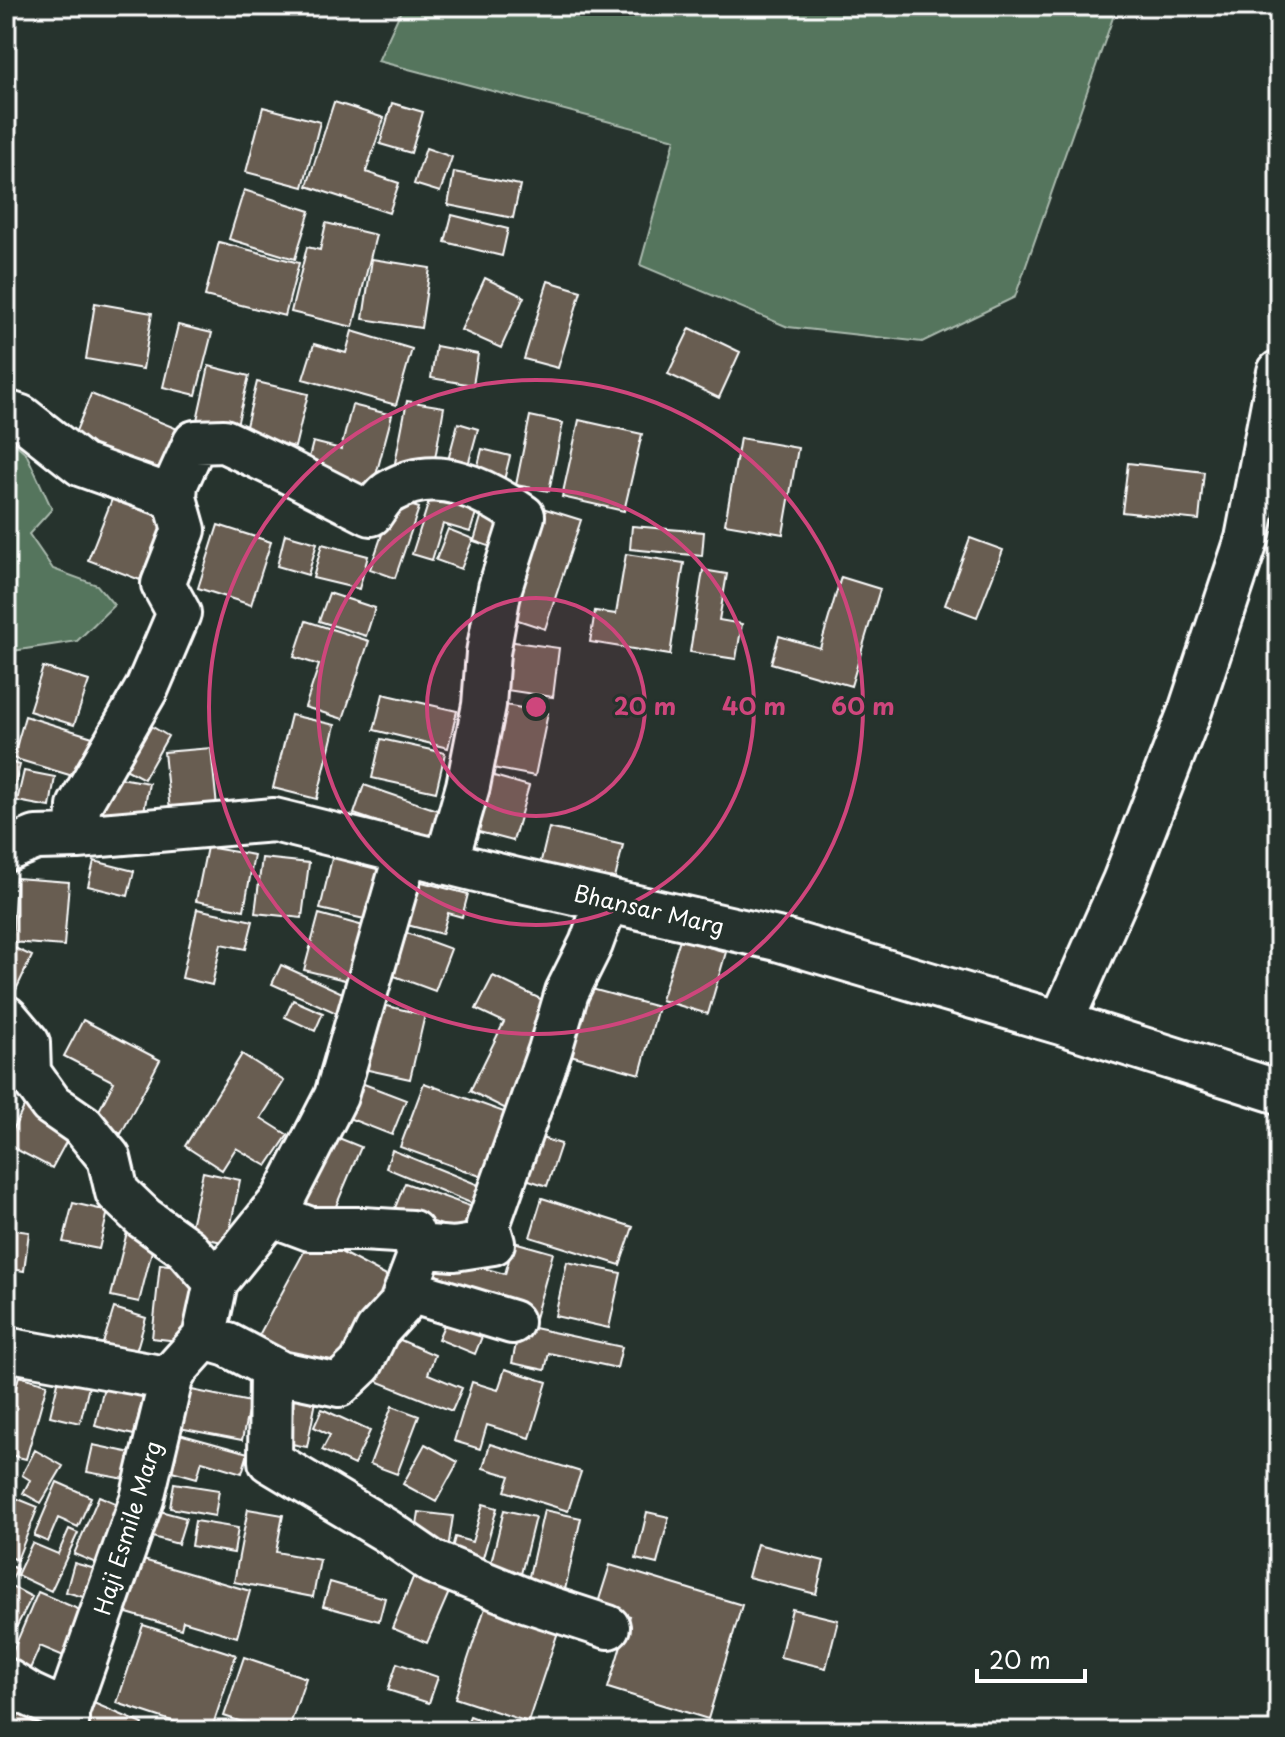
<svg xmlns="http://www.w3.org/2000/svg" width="1285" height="1737" font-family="'Playpen Sans',sans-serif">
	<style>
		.green { fill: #55745d; stroke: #aabaae; stroke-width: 2 }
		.building { fill: #675d51; stroke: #fff; stroke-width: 2 }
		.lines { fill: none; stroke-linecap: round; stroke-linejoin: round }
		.minor-casing { stroke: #fff; stroke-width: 48 }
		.minor { stroke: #26332d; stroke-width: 42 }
		.ring { fill: none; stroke: #ce467c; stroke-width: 4 }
		.labels { text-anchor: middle; stroke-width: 6; stroke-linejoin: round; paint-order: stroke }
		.street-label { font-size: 22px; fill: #fff; stroke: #26332d }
		.centre { fill: #ce467c; stroke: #26332d; stroke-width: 4 }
		.ring-label { font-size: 24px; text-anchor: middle; font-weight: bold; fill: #ce467c; stroke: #26332d; stroke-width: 6; stroke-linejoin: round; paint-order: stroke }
	</style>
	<rect width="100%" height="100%" fill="#26332d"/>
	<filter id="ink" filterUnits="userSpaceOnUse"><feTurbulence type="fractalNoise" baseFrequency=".0125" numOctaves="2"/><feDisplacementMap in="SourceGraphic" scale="16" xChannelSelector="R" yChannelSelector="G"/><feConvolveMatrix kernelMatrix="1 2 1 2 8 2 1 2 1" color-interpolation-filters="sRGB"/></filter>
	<g filter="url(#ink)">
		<path class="green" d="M403,6H1117L1015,297L922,342L788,327L640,265L675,139L378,61Z
			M6,436L26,453L52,509L29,534L53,569L97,585L114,605L77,641L6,652Z"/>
		<path class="building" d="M334,102L384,118L366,172L399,183L389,213L307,186Z
			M392,103L423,112L411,153L380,144Z
			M263,107L320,122L303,187L246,172Z
			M426,148L452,157L440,192L414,184Z
			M454,172L520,185L513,218L448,205Z
			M244,190L310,211L295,259L229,239Z
			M452,215L508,229L502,256L445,242Z
			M326,223L376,235L353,327L291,312L307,247L320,250Z
			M219,242L299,263L285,316L205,296Z
			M372,259L430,268L421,328L363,319Z
			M485,278L524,297L501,348L461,330Z
			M548,281L581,291L558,368L524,359Z
			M95,303L152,313L143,369L86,359Z
			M178,325L212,333L196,395L163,387Z
			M690,328L740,352L719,398L668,374Z
			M352,331L412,349L396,405L303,379L314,344L346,353Z
			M436,346L478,354L473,385L431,378Z
			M209,366L249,376L236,429L197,420Z
			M257,382L308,394L295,447L244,434Z
			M91,394L190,434L169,485L70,446Z
			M407,401L444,407L433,470L395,463Z
			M352,405L392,415L372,490L305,473L313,442L341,449Z
			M530,416L563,423L549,491L516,485Z
			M579,420L642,434L624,511L562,497Z
			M458,423L478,429L467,469L447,464Z
			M740,438L798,448L783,534L725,524Z
			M482,449L510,456L503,484L475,478Z
			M1128,463L1204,472L1199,520L1122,512Z
			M118,484L171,505L140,580L88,560Z
			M434,486L480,500L470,532L443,524L432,560L412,554Z
			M394,500L419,508L395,578L370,569Z
			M536,506L581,520L545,629L500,614Z
			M484,507L505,512L494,548L474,541Z
			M218,525L271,542L251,605L198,588Z
			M632,526L704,532L702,556L630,549Z
			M448,529L473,539L461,569L436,560Z
			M285,534L317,543L308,575L277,566Z
			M970,538L1003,550L977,617L945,605Z
			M322,544L368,556L359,589L313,578Z
			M626,554L684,563L670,655L590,642L595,611L616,614Z
			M703,570L727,574L719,620L742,624L736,659L690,652Z
			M841,577L880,589L851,686L771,663L779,636L820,648Z
			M329,593L375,608L366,636L319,621Z
			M306,621L369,641L343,719L305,707L319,665L294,657Z
			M507,641L559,648L553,697L500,689Z
			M43,667L89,681L74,725L29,711Z
			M383,694L457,711L448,748L374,730Z
			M495,703L548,713L535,776L482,766Z
			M291,715L335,725L317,799L273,788Z
			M25,716L99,739L86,780L13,758Z
			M141,720L168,736L144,779L116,764Z
			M381,739L445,753L436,792L372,778Z
			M211,748L217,807L170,811L164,752Z
			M6,761L20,765L11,799L6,798Z
			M24,771L55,777L50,807L17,801Z
			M480,772L529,786L513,841L464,828Z
			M103,775L149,783L142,823L96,815Z
			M364,785L443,812L433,841L354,814Z
			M549,828L623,845L614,883L540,865Z
			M207,847L254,855L244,910L196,901Z
			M333,854L391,866L378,922L320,909Z
			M262,858L309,863L302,918L255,913Z
			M94,861L134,871L128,896L88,886Z
			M16,878L69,882L64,946L12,942Z
			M418,881L468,894L462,917L448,913L442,934L407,925Z
			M197,909L253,921L246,949L221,944L212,985L182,978Z
			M319,914L371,928L357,983L304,970Z
			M407,933L451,949L435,991L375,969L386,941L402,947Z
			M680,939L726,952L708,1014L661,1000Z
			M6,944L32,956L14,994L6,990Z
			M281,965L349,996L341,1015L272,984Z
			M493,976L557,1007L506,1109L470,1091L504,1022L476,1009Z
			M577,985L658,1007L640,1074L559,1052Z
			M293,1000L323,1013L315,1031L285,1017Z
			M374,1003L425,1015L410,1079L359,1068Z
			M83,1020L160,1060L121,1134L94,1120L114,1082L64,1056Z
			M242,1054L284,1081L261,1118L288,1135L267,1166L236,1148L222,1170L185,1146Z
			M356,1081L406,1100L392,1135L343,1116Z
			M424,1083L515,1116L491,1180L400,1147Z
			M25,1105L72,1131L52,1168L6,1144Z
			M324,1132L361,1147L328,1225L291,1210Z
			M525,1133L561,1144L547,1186L511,1174Z
			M392,1150L486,1188L478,1206L386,1168Z
			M203,1172L240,1180L227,1243L189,1235Z
			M405,1183L481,1210L472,1236L395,1208Z
			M542,1198L633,1227L620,1265L530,1237Z
			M73,1203L108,1211L99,1249L63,1242Z
			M128,1228L156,1235L139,1302L111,1296Z
			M6,1229L29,1232L24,1271L6,1268Z
			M312,1237L394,1280L341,1380L258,1337Z
			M514,1242L553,1253L535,1318L429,1289L439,1256L505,1274Z
			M567,1262L621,1273L609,1328L555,1316Z
			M160,1264L195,1268L187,1342L152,1338Z
			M6,1287L14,1291L6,1307Z
			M114,1308L146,1318L133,1362L100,1353Z
			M451,1309L487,1324L475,1354L438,1339Z
			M520,1325L622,1347L617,1368L549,1353L545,1370L512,1363Z
			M382,1332L435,1355L428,1374L462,1388L452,1411L364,1376Z
			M505,1369L547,1382L530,1438L487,1425L480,1449L454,1441L472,1382L498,1390Z
			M61,1370L91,1378L80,1423L50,1416Z
			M19,1376L47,1384L26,1459L6,1454V1423Z
			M106,1378L145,1387L134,1435L95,1426Z
			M182,1388L250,1402L242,1440L174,1427Z
			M286,1395L316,1401L307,1447L277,1441Z
			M392,1406L419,1416L397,1474L370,1464Z
			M322,1409L370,1431L354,1465L322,1450L330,1435L314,1427Z
			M172,1432L248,1453L242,1473L202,1461L197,1478L161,1468Z
			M425,1444L458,1462L436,1502L403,1484Z
			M490,1444L581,1472L568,1511L505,1491L510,1476L483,1468Z
			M93,1445L141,1455L136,1481L87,1472Z
			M35,1450L63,1466L41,1503L23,1493L30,1480L22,1475Z
			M57,1482L91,1497L78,1527L58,1518L48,1542L34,1536Z
			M174,1483L219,1490L215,1516L170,1508Z
			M6,1494L38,1507L17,1560L6,1555Z
			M99,1496L127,1508L103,1566L74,1554Z
			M483,1504L497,1508L479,1572L448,1563L455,1537L472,1542Z
			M145,1507L186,1518L178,1544L138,1533Z
			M248,1509L283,1515L276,1552L320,1560L313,1597L234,1582Z
			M504,1510L535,1517L521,1574L490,1567Z
			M544,1510L581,1518L564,1594L527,1585Z
			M419,1512L453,1516L448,1549L414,1545Z
			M647,1512L669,1517L657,1564L636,1559Z
			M195,1521L238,1528L234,1553L191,1546Z
			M69,1529L78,1533L51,1591L17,1575L32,1543L58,1554Z
			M757,1544L824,1561L816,1594L748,1577Z
			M133,1557L250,1591L237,1637L183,1621L181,1629L117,1610Z
			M6,1563L17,1569L6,1591Z
			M74,1563L106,1572L97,1601L66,1592Z
			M610,1565L742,1605L708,1719L608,1688L630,1616L597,1606Z
			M417,1568L453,1583L427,1643L392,1628Z
			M330,1582L385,1598L379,1621L323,1606Z
			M13,1587L32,1597L6,1647V1601Z
			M38,1592L92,1615L73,1660L40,1646L26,1678L6,1667Z
			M489,1596L562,1620L528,1722L455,1698Z
			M792,1609L838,1620L826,1668L780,1657Z
			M143,1625L236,1655L211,1731H202L117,1703Z
			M244,1657L306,1678L288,1731H269L224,1716Z
			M397,1663L438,1677L429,1703L388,1690Z
			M6,1689L56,1722L50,1731H12L6,1727Z
			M89,1701L143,1724L140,1731H80Z
			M470,1716L507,1730V1731H464Z
			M359,1720L391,1731H355Z"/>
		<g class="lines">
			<defs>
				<path id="minor" d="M6,412L21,417L82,465L175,498L184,530L163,584L179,613L147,688L79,806L78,837
					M175,498L176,484L195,442L224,441L281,468L371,514C376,507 383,495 391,491C437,464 484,489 523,516L500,588L488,653L484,705L468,786L446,863
					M6,850L36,838L78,837L274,820L513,879L777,939L1061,1023L1279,1092
					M6,1017L28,1043L29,1073L51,1104L83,1126L109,1158L117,1192L144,1218L186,1248L216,1282
					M1061,1023L1124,881L1190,711L1247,539L1279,372
					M416,1246L454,1249L493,1243L488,1225L550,1050L567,992L591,944L607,900
					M406,1290L512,1322
					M204,1338L228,1345L281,1373L339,1385L361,1364L377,1331L400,1306L419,1256L412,1232L362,1229H310L270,1214
					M6,1349L171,1379
					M271,1368L270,1461L387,1531L432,1562L528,1601L608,1627
					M6,1680L30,1695L67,1712
					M67,1731V1712L142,1499L171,1379L178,1367L204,1338L216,1282L283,1199L336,1096L406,853"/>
			</defs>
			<use href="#minor" class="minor-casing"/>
			<use href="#minor" class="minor"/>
		</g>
	</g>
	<circle cx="536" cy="707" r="109" fill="#ce467c" fill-opacity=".12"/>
	<g class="ring">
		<circle cx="536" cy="707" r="109"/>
		<circle cx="536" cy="707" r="218"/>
		<circle cx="536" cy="707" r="327"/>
	</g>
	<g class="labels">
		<g class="street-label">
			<text transform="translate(649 910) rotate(13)" y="8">Bhansar Marg</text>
			<text transform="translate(128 1528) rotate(-73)" y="8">Haji Esmile Marg</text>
		</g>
	</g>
	<circle cx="536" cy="707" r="12" class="centre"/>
	<g class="ring-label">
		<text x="645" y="715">20 m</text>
		<text x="754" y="715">40 m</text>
		<text x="863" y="715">60 m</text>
	</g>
	<rect width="1285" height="1737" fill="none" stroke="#26332d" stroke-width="32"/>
	<rect x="16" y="16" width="1253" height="1705" fill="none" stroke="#fff" stroke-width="3" filter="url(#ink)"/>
	<path d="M977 1669v12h108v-12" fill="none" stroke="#ffffff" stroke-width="4"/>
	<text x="989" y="1669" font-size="24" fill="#ffffff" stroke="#26332d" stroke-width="6" paint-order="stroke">20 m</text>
</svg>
